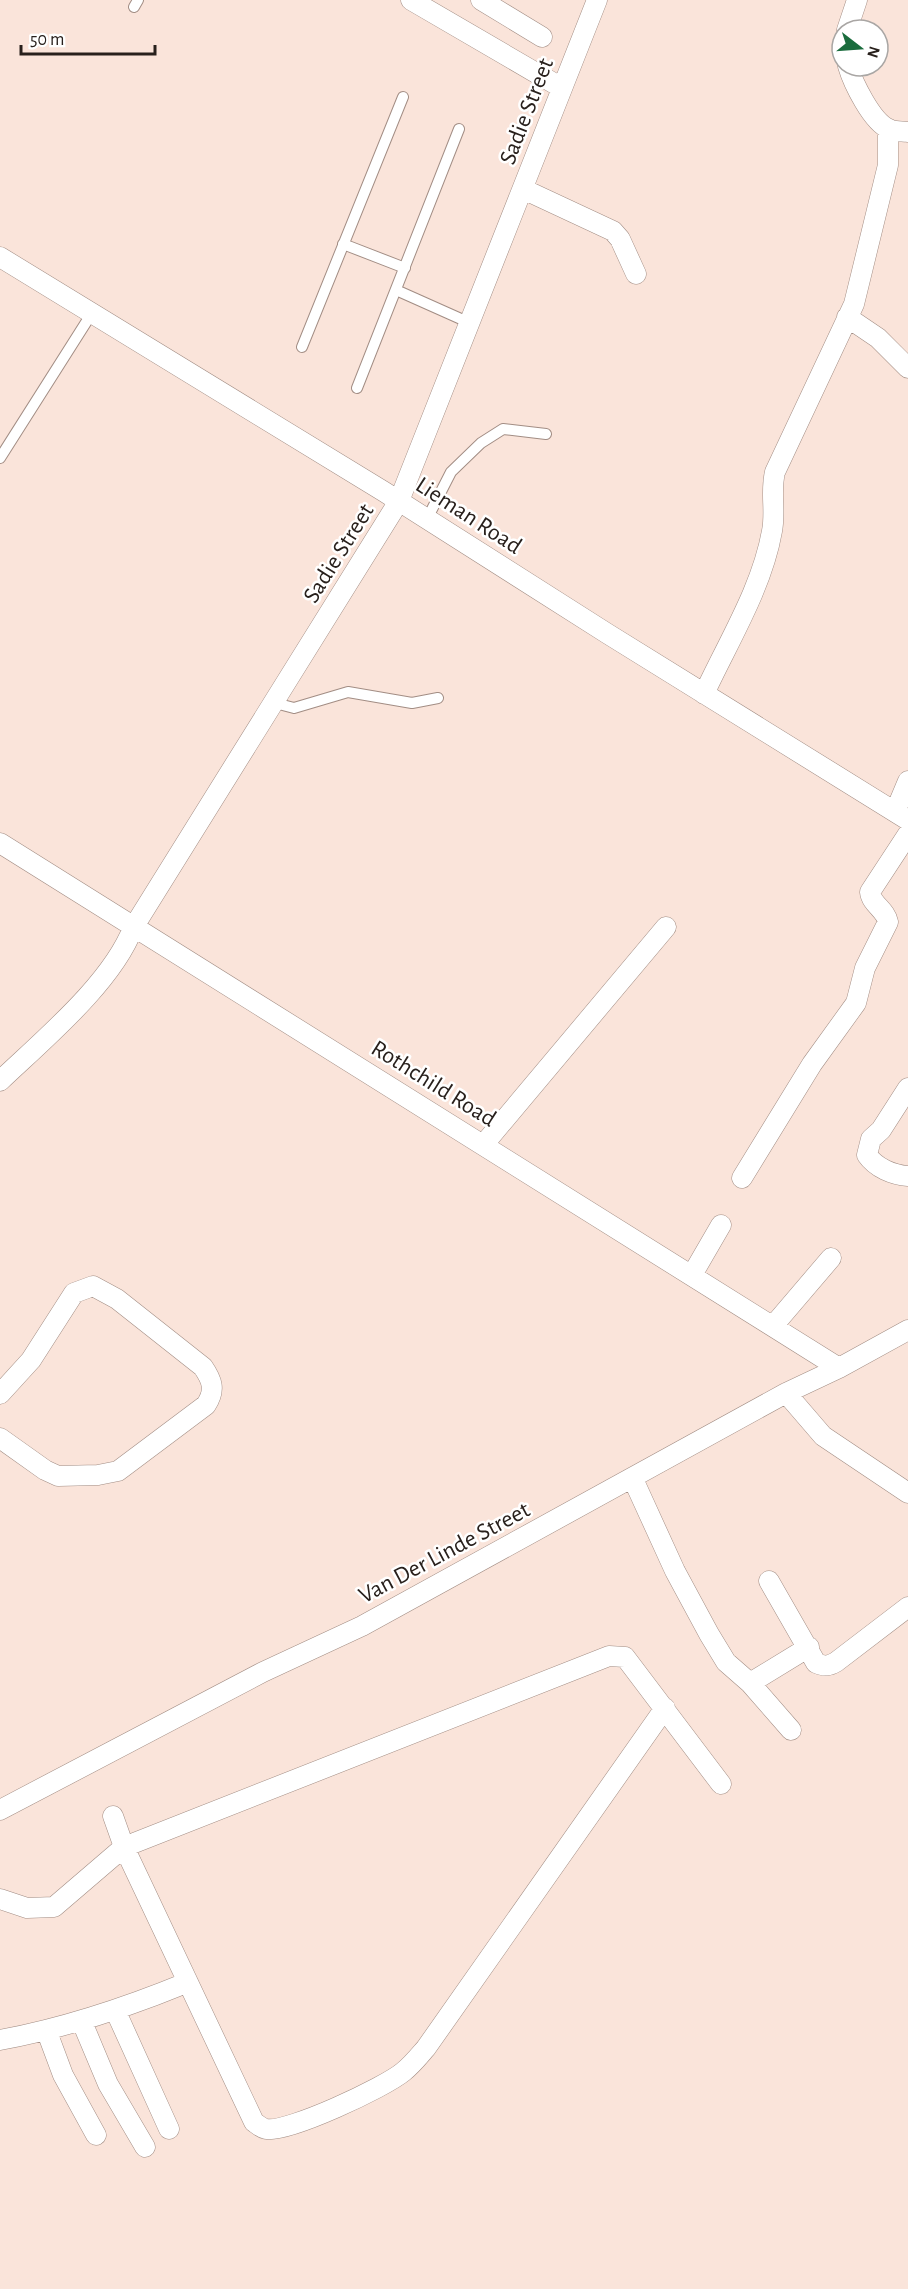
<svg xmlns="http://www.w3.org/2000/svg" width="908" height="2289" font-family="'Alegreya Sans',sans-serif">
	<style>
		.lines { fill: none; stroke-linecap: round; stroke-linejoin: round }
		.service-casing { stroke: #a28d84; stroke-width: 12 }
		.minor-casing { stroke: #a28d84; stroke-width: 21 }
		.service { stroke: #fff; stroke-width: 10 }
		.minor { stroke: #fff; stroke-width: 20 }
		.labels { text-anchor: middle; stroke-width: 5; stroke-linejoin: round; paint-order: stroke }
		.street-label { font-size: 24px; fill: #28201c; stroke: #fff }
	</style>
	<rect width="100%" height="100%" fill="#fae4da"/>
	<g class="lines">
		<defs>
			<path id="service" d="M134,7L138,0
				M343,244L405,268
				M396,290L470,323
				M302,347L403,97
				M357,388L459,129
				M0,458L92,313
				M427,519L451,472L481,443L503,429L546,434
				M275,703L294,708L348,692L412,703L438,698"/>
			<path id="minor" d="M411,0L562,88
				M481,0L542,37
				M847,30L857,0
				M848,66C853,83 872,122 889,129C894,132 903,131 908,132
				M523,189L613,231L620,239L636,274
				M0,257L383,491L608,634L908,820
				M847,317L878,338L908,368
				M704,694C728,642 762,588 772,531C776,511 770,492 775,472L854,304L888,165V129
				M895,812L908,781
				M0,843L839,1368
				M0,1081C43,1040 112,983 133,928L399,501L597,0
				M908,1088L881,1130L871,1139L867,1155C876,1168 893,1175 908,1176
				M484,1144L666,927
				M742,1178L812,1064L856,1003L865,968L888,922C886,910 871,904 870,892L908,834
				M692,1275L721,1225
				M773,1326L831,1258
				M786,1393L823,1436L908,1493
				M0,1394L31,1360L74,1293L93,1286L117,1299L203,1367C212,1380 216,1390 206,1405L118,1471L98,1475L58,1476L45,1470L0,1438
				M633,1479L675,1571L709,1634L726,1662L750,1683L791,1730
				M769,1581L816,1663C825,1667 829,1666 836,1662L908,1607
				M750,1683L809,1647
				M0,1810L263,1672L362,1626L786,1393L839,1368L908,1330
				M113,1816L124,1847L254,2122C257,2124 261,2128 266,2129C288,2133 385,2087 403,2072C412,2065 419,2056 426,2048L665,1708
				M0,1899L27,1908L54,1907L124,1847L609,1656L625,1657L721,1784
				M116,2012L169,2129
				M82,2022L108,2084L145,2147
				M47,2032L63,2075L96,2135
				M0,2040C65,2028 125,2008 186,1983"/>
		</defs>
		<use href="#service" class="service-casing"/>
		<use href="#minor" class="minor-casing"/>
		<use href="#service" class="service"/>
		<use href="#minor" class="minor"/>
	</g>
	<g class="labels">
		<g class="street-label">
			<text transform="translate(526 111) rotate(-69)" y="8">Sadie Street</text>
			<text transform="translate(469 515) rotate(33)" y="8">Lieman Road</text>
			<text transform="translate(338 553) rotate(-58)" y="8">Sadie Street</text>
			<text transform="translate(434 1083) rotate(32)" y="8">Rothchild Road</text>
			<text transform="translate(444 1552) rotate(-28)" y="8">Van Der Linde Street</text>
		</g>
	</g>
	<g transform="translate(860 48) rotate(107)"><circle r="28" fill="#ffffff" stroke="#a9a6a4" stroke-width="1.5"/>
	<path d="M0-4.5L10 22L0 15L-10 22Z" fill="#1a6c3d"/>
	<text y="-9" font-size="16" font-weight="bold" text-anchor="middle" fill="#28201c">N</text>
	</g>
	<path d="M21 45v9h134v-9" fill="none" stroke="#28201c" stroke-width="3"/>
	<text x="30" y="45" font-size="18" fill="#28201c" stroke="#ffffff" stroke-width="4.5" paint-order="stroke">50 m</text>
</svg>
